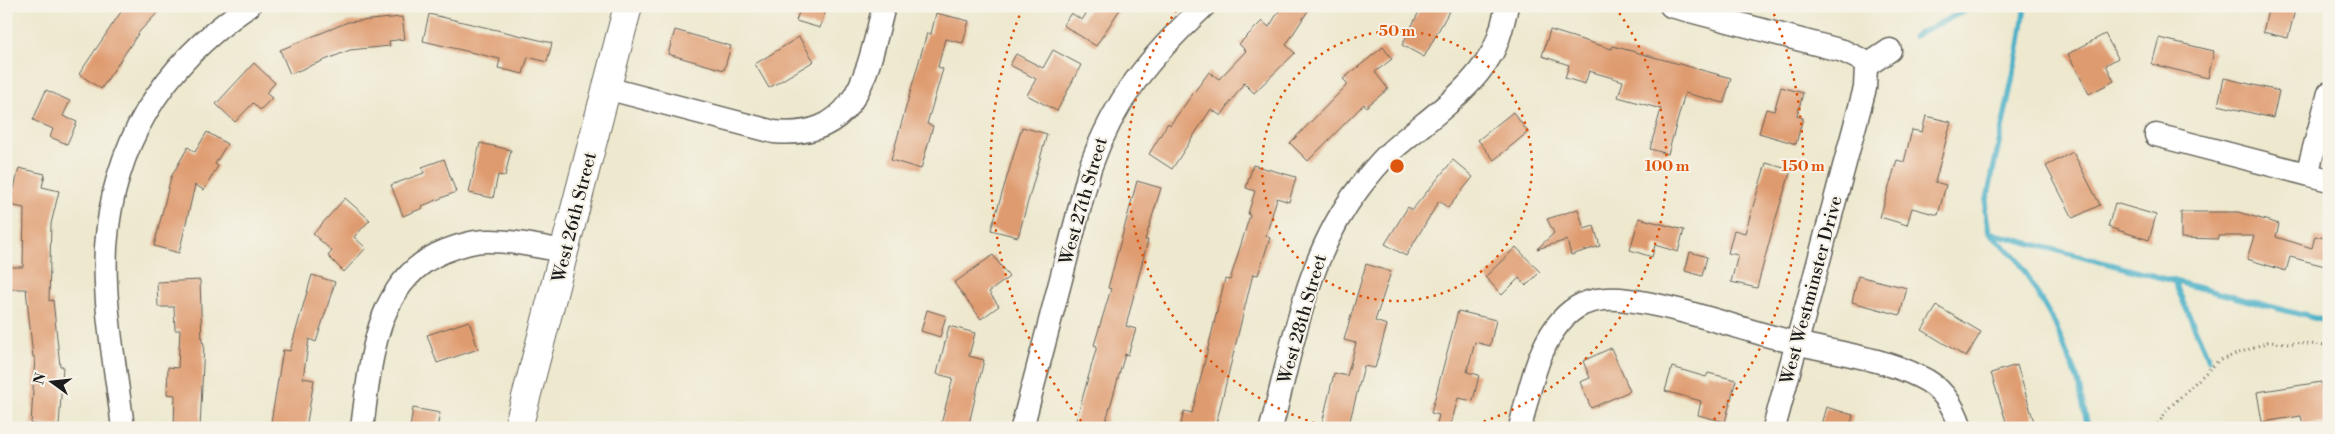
<svg xmlns="http://www.w3.org/2000/svg" width="2335" height="434" font-family="'Libre Bodoni',serif">
	<style>
		.lines { fill: none; stroke-linecap: round; stroke-linejoin: round }
		.stream { stroke: #49b0c8; stroke-width: 5.5 }
		.building { fill: #df9b70 }
		.minor-casing { stroke: #65635a; stroke-width: 25 }
		.major-casing { stroke: #65635a; stroke-width: 30 }
		.path { stroke: #65635a; stroke-width: 3; stroke-dasharray: 1 4; stroke-linecap: butt }
		.minor { stroke: #fff; stroke-width: 22 }
		.major { stroke: #fff; stroke-width: 28 }
		.ring { fill: none; stroke: #de560d; stroke-width: 2.5; stroke-dasharray: 2.5 5 }
		.labels { text-anchor: middle; stroke-width: 4; stroke-linejoin: round; paint-order: stroke }
		.street-label { font-size: 18px; fill: #1c1c1c; stroke: #f7f3e8 }
		.centre { fill: #de560d; stroke: #f7f3e8; stroke-width: 2.5 }
		.ring-label { font-size: 15px; text-anchor: middle; font-weight: bold; fill: #de560d; stroke: #f7f3e8; stroke-width: 4; stroke-linejoin: round; paint-order: stroke }
	</style>
	<rect width="100%" height="100%" fill="#f7f3e8"/>
	<filter id="ink" filterUnits="userSpaceOnUse"><feTurbulence type="fractalNoise" baseFrequency=".02" numOctaves="2"/><feDisplacementMap in="SourceGraphic" scale="10" xChannelSelector="R" yChannelSelector="G"/><feConvolveMatrix kernelMatrix="1 2 1 2 8 2 1 2 1" color-interpolation-filters="sRGB"/></filter>
	<filter id="wash" filterUnits="userSpaceOnUse"><feTurbulence type="fractalNoise" baseFrequency=".0096" numOctaves="4" result="noise"/><feDisplacementMap in="SourceGraphic" scale="20" xChannelSelector="R" yChannelSelector="G"/><feGaussianBlur stdDeviation="1.12" result="paint"/><feColorMatrix in="noise" values="0 0 0 0 0 0 0 0 0 0 0 0 0 0 0 0 0 1.4 0 .05"/><feComposite in="paint" operator="in"/></filter>
	<g filter="url(#wash)">
		<rect width="100%" height="100%" fill="#ede8ce"/>
		<g class="lines">
			<path class="stream" d="M2025,6L2019,47L1985,209L1989,233L2017,258L2055,324L2078,381L2088,428
				M1914,36L1974,6
				M1991,233L2329,322
				M2174,281L2209,360"/>
		</g>
		<g id="blocks">
			<path class="building" d="M125,6H164L140,31L101,89L79,74Z
				M801,6H827L820,28L796,21Z
				M1091,6H1122L1096,46L1063,25L1071,13L1082,20Z
				M1282,6H1311L1286,45L1295,53L1254,93L1244,83L1221,116L1211,109L1172,169L1149,154L1168,123L1170,125L1209,72L1219,79L1246,51L1239,44L1262,21L1269,27Z
				M1422,6H1452L1424,57L1402,45Z
				M2269,6H2296L2288,38L2263,32Z
				M936,13L969,21L963,43L945,39L938,67L943,69L927,124L933,126L921,169L891,160L927,33L931,34Z
				M429,14L552,43L547,62L528,57L523,74L498,68L500,59L423,41Z
				M402,17L405,39L389,41L390,46L350,50L290,74L280,50L348,22Z
				M675,30L731,46L724,70L668,54Z
				M1550,30L1612,49L1613,46L1731,78L1724,103L1685,93L1668,154L1650,149L1661,109L1618,97L1623,81L1589,71L1585,84L1565,78L1569,65L1542,56Z
				M2105,34L2118,58L2106,65L2114,81L2089,94L2068,54Z
				M799,37L814,61L769,88L755,64Z
				M2159,38L2214,51L2208,78L2152,64Z
				M1383,47L1392,59L1375,72L1388,89L1366,107L1364,104L1308,161L1290,143L1348,84L1343,79Z
				M1053,50L1081,65L1057,111L1027,95L1036,79L1010,65L1016,54L1043,68Z
				M254,63L275,83L266,93L272,98L260,110L253,103L235,122L216,104Z
				M2224,78L2279,91L2273,118L2218,105Z
				M1781,87L1803,93L1797,116L1803,118L1796,144L1759,133L1766,109L1774,111Z
				M46,90L70,101L63,116L77,122L67,144L50,137L53,129L33,120Z
				M1513,112L1528,132L1494,160L1478,140Z
				M1926,116L1951,122L1935,182L1946,185L1938,215L1912,208L1907,225L1880,217L1897,160L1904,162L1912,130L1922,132Z
				M1022,127L1047,134L1018,237L991,230Z
				M207,132L227,144L215,164L218,166L204,190L195,185L179,253L154,246L171,177L188,147L195,152Z
				M480,143L511,150L505,176L498,175L493,198L469,193Z
				M2073,152L2100,205L2073,218L2046,166Z
				M444,159L456,192L422,206L423,208L403,216L391,185L424,173L422,167Z
				M1453,160L1473,177L1448,208L1439,201L1406,256L1385,244L1408,207L1412,210Z
				M1766,163L1791,170L1774,224L1757,288L1731,282L1738,255L1728,253L1734,230L1745,233Z
				M1253,165L1296,177L1289,202L1277,198L1266,236L1270,238L1258,275L1253,274L1215,428H1180L1184,411L1192,413L1225,279L1230,280L1250,215L1248,214L1255,191L1246,188Z
				M19,168L45,174L42,187L59,191L51,224L49,301L53,300L60,366H63L59,426L31,424L35,357H33L26,289H6L7,267H23L24,208L10,205Z
				M1137,181L1161,188L1145,240H1148L1126,326L1136,329L1128,355L1125,354L1104,428H1074L1097,346L1094,345L1111,289L1108,288Z
				M345,198L370,220L354,237L366,248L344,272L328,256L332,251L313,234Z
				M2115,203L2156,215L2149,240L2108,227Z
				M1578,209L1584,229L1594,226L1600,246L1571,255L1567,240L1537,249L1554,233L1547,219Z
				M2181,212H2238L2279,224L2276,237L2312,248L2315,236L2329,239V267L2290,257L2286,271L2247,259L2254,236H2218V239L2181,238Z
				M1639,218L1684,230L1678,252L1655,245L1652,257L1630,250Z
				M1516,247L1540,272L1526,286L1519,278L1502,295L1485,277Z
				M1690,252L1707,257L1702,276L1685,271Z
				M993,255L1009,277L989,292L999,306L981,319L954,283Z
				M1366,264L1391,272L1375,321L1387,325L1375,368L1364,366L1348,428H1321L1334,373L1347,376L1356,343L1344,340Z
				M312,275L335,282L316,342L309,339L303,378L314,380L306,428H270L283,350L290,351Z
				M1858,276L1907,288L1900,315L1852,302Z
				M200,280L202,342L204,343L200,428H174L175,395L167,394L168,367L178,368L180,330H175L174,307H158L157,282Z
				M1937,306L1981,332L1966,357L1922,330Z
				M927,310L946,316L940,337L921,331Z
				M1458,311L1496,320L1490,346L1475,342L1467,372L1479,375L1473,401L1458,398L1450,428H1436L1439,415L1431,413Z
				M469,321L478,349L437,363L427,335Z
				M949,326L975,333L969,356L984,360L968,428H940L953,378L937,374Z
				M1611,348L1630,391L1591,408L1580,382L1590,378L1583,361Z
				M2017,365L2034,422L2008,428L1991,373Z
				M1672,367L1706,377L1708,373L1736,380L1725,422L1698,415L1701,401L1665,391Z
				M2321,382L2327,422L2303,425L2301,416L2262,422L2257,392Z
				M1826,407L1853,415L1850,428H1820Z
				M413,408L440,413L437,428H410Z"/>
		</g>
	</g>
	<g filter="url(#ink)">
		<use href="#blocks" fill-opacity="0" stroke="#65635a" stroke-width="1"/>
		<g class="lines">
			<defs>
				<path id="minor" d="M1671,6L1843,51L1862,60L1866,66
					M1866,66L1890,50
					M606,88L774,132C859,140 867,71 884,6
					M2156,135L2329,180
					M2307,174L2329,93
					M123,428C116,368 103,308 106,247C113,143 163,64 249,6
					M362,428C371,363 374,279 445,251C458,246 472,241 486,241C512,240 539,247 565,251
					M1022,428L1090,168C1115,98 1150,57 1204,6
					M1271,428C1293,346 1306,256 1359,188C1368,176 1379,163 1389,153C1424,121 1468,95 1492,53C1500,39 1503,22 1507,6
					M1520,428C1530,388 1541,323 1583,304C1595,299 1608,298 1620,299C1680,306 1738,329 1796,343C1837,353 1882,358 1920,377C1942,387 1954,406 1961,428
					M1774,428L1865,88L1866,66"/>
				<path id="major" d="M518,428L628,6"/>
			</defs>
			<use href="#minor" class="minor-casing"/>
			<use href="#major" class="major-casing"/>
			<path class="path" d="M2155,428L2169,408L2218,361L2268,342L2329,345"/>
			<use href="#minor" class="minor"/>
			<use href="#major" class="major"/>
		</g>
	</g>
	<g class="ring">
		<circle cx="1397" cy="166" r="135"/>
		<path d="M1329 427A270 270 0 0 1 1179 7M1615 7A270 270 0 0 1 1465 427"/>
		<path d="M1086 427A406 406 0 0 1 1023 7M1771 7A406 406 0 0 1 1708 427"/>
	</g>
	<g class="labels">
		<g class="street-label">
			<text transform="translate(1083 201) rotate(-74)" y="6">West 27th Street</text>
			<text transform="translate(574 217) rotate(-76)" y="6">West 26th Street</text>
			<text transform="translate(1811 290) rotate(-75)" y="6">West Westminster Drive</text>
			<text transform="translate(1302 319) rotate(-74)" y="6">West 28th Street</text>
		</g>
	</g>
	<circle cx="1397" cy="166" r="8" class="centre"/>
	<g class="ring-label">
		<text x="1397" y="36">50 m</text>
		<text x="1667" y="171">100 m</text>
		<text x="1803" y="171">150 m</text>
	</g>
	<rect width="2335" height="434" fill="none" stroke="#f7f3e8" stroke-width="25"/>
	<g transform="translate(52 382) rotate(285)" stroke="#f7f3e8" stroke-width="4" paint-order="stroke">
	<path d="M0-4L9 19L0 12L-9 19Z" fill="#1c1c1c"/>
	<text y="-8" font-size="14" font-weight="bold" text-anchor="middle" fill="#1c1c1c">N</text>
	</g>
</svg>
